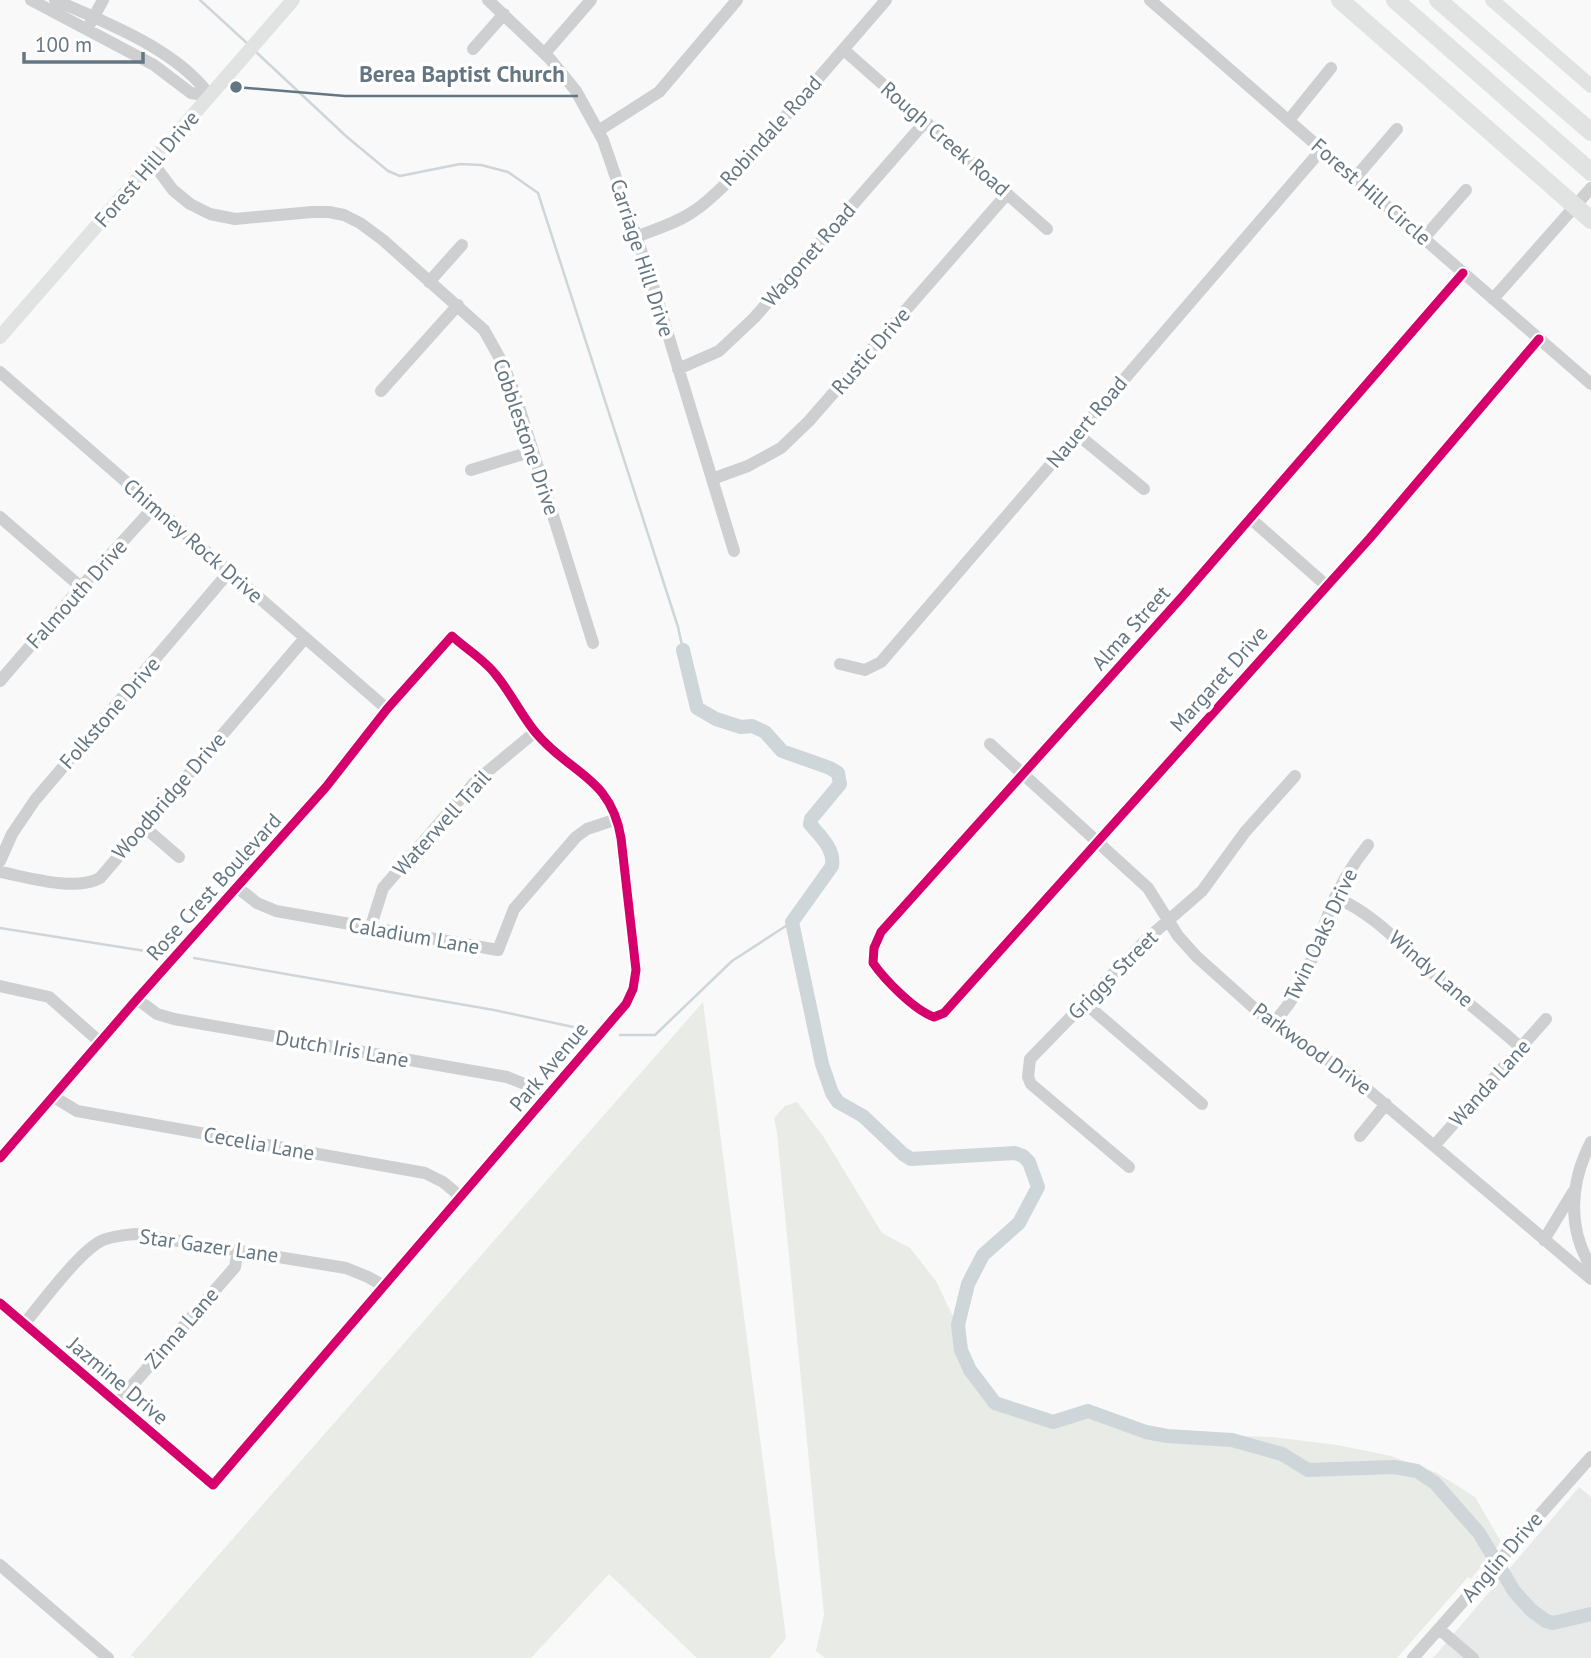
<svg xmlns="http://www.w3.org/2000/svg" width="1591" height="1658" font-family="'PT Sans',sans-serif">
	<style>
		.built { fill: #e8e9e9 }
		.green { fill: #e8ebe6 }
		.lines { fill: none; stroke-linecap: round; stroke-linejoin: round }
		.stream { stroke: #ced6d9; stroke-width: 2.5 }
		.river { stroke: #ced6d9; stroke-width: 14 }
		.minor { stroke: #cecfd0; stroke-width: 12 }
		.major { stroke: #e1e2e2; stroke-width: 14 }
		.highway { stroke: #e1e2e2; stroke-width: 18 }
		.cycleway-casing { stroke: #fff; stroke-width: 13 }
		.cycleway { stroke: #d6006c; stroke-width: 9 }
		.labels { text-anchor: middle; stroke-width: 7; stroke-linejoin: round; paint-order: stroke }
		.street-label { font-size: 21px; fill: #657683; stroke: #fff }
		.leader { fill: none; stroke: #657683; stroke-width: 2.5 }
		.callout-dot { fill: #657683; stroke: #fff; stroke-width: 2.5 }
		.callout-label { font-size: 23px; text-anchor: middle; font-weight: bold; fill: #657683; stroke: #fff; stroke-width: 7; stroke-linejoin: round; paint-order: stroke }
	</style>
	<rect width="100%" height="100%" fill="#f9f9f9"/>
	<path class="built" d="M1579,1487L1591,1497V1658H1433Z"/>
	<path class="green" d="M703,1002L786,1638L770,1658H697L609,1574L531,1658H135L131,1655Z
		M797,1102L823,1136L882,1233L910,1248L936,1281L956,1323L960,1355L967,1369L981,1387L1024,1418L1042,1423L1059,1418L1080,1408L1145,1433L1272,1437L1337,1445L1391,1456L1437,1473L1475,1497L1501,1542L1471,1579L1468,1577L1397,1658H825L816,1651L824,1615L777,1133L774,1118L785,1106Z"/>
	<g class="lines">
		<path class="stream" d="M200,0L249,45
			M256,52L347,137L388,171L400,176L460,164L481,165L508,172L538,193L678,627L683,650
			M0,928L158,953
			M194,958L494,1010L587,1030
			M620,1035H655L732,961L792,922"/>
		<path class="river" d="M683,650L697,708L716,719L741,727L752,726L765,732L782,751L830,768L838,773L840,784L811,819L810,824C820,836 835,849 832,866L792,922L822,1064L832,1093L838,1102L863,1116L903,1154L911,1159L1015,1153L1023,1156L1029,1162L1038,1187L1019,1223L983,1255L968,1284L958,1325L961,1350L970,1370L995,1403L1053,1422L1088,1411L1146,1432L1167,1436L1232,1440L1282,1454L1308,1470L1394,1467L1417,1471L1435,1483L1479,1533L1514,1591L1531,1610L1546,1621L1553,1623L1591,1614"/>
		<path class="minor" d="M31,0L154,65L191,93L210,96C177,49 106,23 55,0
			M488,0L550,59L576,91L603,140L652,282L734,551
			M1150,0L1591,384
			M90,24L103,0
			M473,49L504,14
			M844,50L1047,229
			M545,53L591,0
			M1289,120L1331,68
			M598,131L659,92L737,0
			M152,162L173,190L190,204L210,214L235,219L312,212H329L344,215L360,223L383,240L484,330L503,364L515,394L593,643
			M1355,178L1397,129
			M636,237C656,229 677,223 694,211C708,202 720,189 733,177L886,0
			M1423,239L1466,190
			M1463,273L1181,598L881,932L874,948L873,963C885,980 914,1010 934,1017L944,1013L1370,538L1539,339
			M429,282L462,245
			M1493,299L1591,188
			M678,369L719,351L754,318L925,122
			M0,372L387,709
			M381,391L458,305
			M1077,434L1144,489
			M471,470L533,451
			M712,479L748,466L781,448L809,421L1007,194
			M0,517L81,587
			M1251,519L1327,586
			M840,664L865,670L881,662L1322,149
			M0,681L81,587L154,507
			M990,744L1148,888L1178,936L1197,957L1272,1024L1348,1073L1591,1279
			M143,826L179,857
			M0,861L12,834L35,800L229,572
			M0,872C27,877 75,892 100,878L305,638
			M238,888L257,903L276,911L498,950L514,909L576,837L587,829L617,819
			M1335,897C1374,914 1399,943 1429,970C1459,997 1492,1021 1521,1048
			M370,929L383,888L475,782L535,732
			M0,986L49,997L100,1042
			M137,999L157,1014L174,1019L507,1077L527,1085L545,1100
			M1086,1004L1202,1104
			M1272,1024C1307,988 1312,955 1330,910C1339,886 1352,865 1368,845
			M54,1097L77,1111L425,1173L443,1182L461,1197
			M1360,1136L1386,1104
			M1591,1142C1570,1182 1567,1228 1591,1267
			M1434,1146L1546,1019
			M0,1158L137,999L326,787L387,709L452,636C466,649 485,660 496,675C511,693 521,715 536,733C570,774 611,777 621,838L636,970L633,989L626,1004L213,1485L0,1303
			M1129,1167L1031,1084L1028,1077L1030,1059L1148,938L1202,891L1245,832L1295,776
			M1544,1240L1573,1192
			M24,1324C42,1303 80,1250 103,1240C113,1236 124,1235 135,1234L346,1268L368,1277L384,1286
			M117,1403L235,1267L238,1250
			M0,1565L108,1658
			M1439,1629L1473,1658
			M1413,1658L1591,1457"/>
		<path class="major" d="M1492,0L1591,86
			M0,337L293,0"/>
		<path class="highway" d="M1340,0L1591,220
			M1395,0L1591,172
			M1438,0L1591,132"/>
		<defs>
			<path id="cycleway" d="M1463,273L1181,598L881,932L874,948L873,963C885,980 914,1010 934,1017L944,1013L1370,538L1539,339
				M0,1158L137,999L326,787L387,709L452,636C466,649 485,660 496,675C511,693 521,715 536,733C570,774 611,777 621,838L636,970L633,989L626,1004L213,1485L0,1303"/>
		</defs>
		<use href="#cycleway" class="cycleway-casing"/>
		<use href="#cycleway" class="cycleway"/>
	</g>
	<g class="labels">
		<g class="street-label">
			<text transform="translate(771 131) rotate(-48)" y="7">Robindale Road</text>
			<text transform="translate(945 139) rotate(41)" y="7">Rough Creek Road</text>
			<text transform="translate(147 169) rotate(-49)" y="7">Forest Hill Drive</text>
			<text transform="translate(1371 192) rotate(41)" y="7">Forest Hill Circle</text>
			<text transform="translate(809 255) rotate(-49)" y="7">Wagonet Road</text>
			<text transform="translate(642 258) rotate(72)" y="7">Carriage Hill Drive</text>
			<text transform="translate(871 351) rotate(-49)" y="7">Rustic Drive</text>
			<text transform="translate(1087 422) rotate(-50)" y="7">Nauert Road</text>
			<text transform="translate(526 437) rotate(71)" y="7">Cobblestone Drive</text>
			<text transform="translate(193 541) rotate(41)" y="7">Chimney Rock Drive</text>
			<text transform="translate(77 594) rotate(-48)" y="7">Falmouth Drive</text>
			<text transform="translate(1131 628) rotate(-48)" y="7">Alma Street</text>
			<text transform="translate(1219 679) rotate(-48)" y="7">Margaret Drive</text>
			<text transform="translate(110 713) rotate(-49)" y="7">Folkstone Drive</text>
			<text transform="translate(169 796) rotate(-49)" y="7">Woodbridge Drive</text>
			<text transform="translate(442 823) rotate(-48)" y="7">Waterwell Trail</text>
			<text transform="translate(214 887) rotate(-48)" y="7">Rose Crest Boulevard</text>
			<text transform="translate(1321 935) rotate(-65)" y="7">Twin Oaks Drive</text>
			<text transform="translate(414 936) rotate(10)" y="7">Caladium Lane</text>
			<text transform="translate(1431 969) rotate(41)" y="7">Windy Lane</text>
			<text transform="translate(1113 975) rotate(-45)" y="7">Griggs Street</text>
			<text transform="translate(342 1049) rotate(10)" y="7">Dutch Iris Lane</text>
			<text transform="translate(1312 1049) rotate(36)" y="7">Parkwood Drive</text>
			<text transform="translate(549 1067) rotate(-50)" y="7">Park Avenue</text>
			<text transform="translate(1490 1083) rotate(-48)" y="7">Wanda Lane</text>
			<text transform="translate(259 1144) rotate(10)" y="7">Cecelia Lane</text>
			<text transform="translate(209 1246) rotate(8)" y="7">Star Gazer Lane</text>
			<text transform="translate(182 1328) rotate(-49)" y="7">Zinna Lane</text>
			<text transform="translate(118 1381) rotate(40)" y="7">Jazmine Drive</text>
			<text transform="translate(1502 1557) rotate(-49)" y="7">Anglin Drive</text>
		</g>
	</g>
	<path class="leader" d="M236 87L345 96H578"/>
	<circle class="callout-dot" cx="236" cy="87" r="7"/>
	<g class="callout-label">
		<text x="462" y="82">Berea Baptist Church</text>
	</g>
	<path d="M24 52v10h119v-10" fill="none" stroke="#657683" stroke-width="3.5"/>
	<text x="35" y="52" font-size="21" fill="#657683" stroke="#ffffff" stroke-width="5" paint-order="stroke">100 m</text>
</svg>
